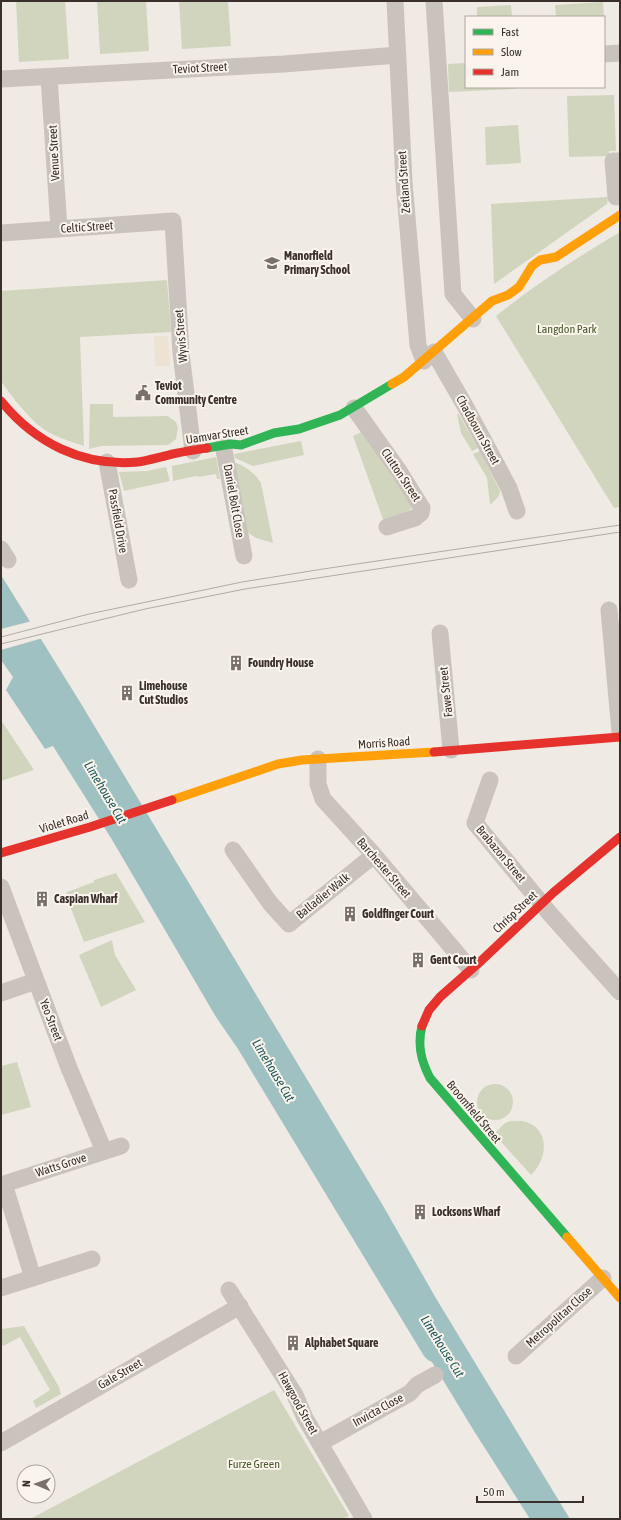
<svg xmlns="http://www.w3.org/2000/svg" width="621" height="1520" font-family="'Asap Condensed',sans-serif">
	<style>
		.green { fill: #d1d5be }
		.plaza { fill: #eee2d4 }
		.water { fill: #a0c1c1 }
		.pier { fill: #f0eae4 }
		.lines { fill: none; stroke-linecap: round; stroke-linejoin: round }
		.street { stroke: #c9c2bd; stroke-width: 17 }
		.fast { stroke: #30b455; stroke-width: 9 }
		.slow { stroke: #ff9f0a; stroke-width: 9 }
		.jam { stroke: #e5322d; stroke-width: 9 }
		.tram { stroke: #b0aba7; stroke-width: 1 }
		.labels { text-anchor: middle; stroke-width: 4; stroke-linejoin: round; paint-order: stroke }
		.street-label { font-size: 12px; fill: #3a2f2a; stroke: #fbf4ec }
		.poi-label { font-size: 12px; font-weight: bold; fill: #3a2f2a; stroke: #fbf4ec; text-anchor: start }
		.park-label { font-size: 12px; fill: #49592d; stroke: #fbf4ec }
		.water-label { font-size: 13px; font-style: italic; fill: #1e595d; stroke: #fbf4ec }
	</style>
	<rect width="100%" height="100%" fill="#f0eae4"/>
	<path class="green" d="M16,1H65L69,59L19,62Z
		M97,1H146L149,51L100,54Z
		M179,1H228L231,46L182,49Z
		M603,2L604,17H556L555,5Z
		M511,5L512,17H477V7Z
		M466,63V87H516V89L449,92L448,64Z
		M614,95L616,151H609V156L569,157L567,96Z
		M518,125L521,163L486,165L485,127Z
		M608,197L607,204L494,284L491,204Z
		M620,232V507L614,508L496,316C536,284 576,258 620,232Z
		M167,280L171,332L80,337L84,446C73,442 62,439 52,434C35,427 11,396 1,381V291Z
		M90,404H113V417L168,416L176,422L178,428L176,439L168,445L101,446L89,449Z
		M458,413L478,448L472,451L461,433L457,414Z
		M362,432L413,505L409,512L384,522L353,436Z
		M301,441L304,455L253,466L235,458L234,454Z
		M480,451L500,491L499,496L490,505L487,478L473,454Z
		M216,457L220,479H217L216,474L199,477L196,476L173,481L172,466Z
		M233,462C244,465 255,473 261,483L273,543L256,538L247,532Z
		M166,467L170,481L124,491L119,472L147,471Z
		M1,723H3L34,770L1,781Z
		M116,873L145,922L84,942L66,896L67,892L94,882V880Z
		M112,940L115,955L136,990L101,1007L79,955Z
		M17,1062L31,1107L1,1115V1066Z
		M477 1102a18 18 0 1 1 36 0a18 18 0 1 1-36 0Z
		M510,1121C516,1121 521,1120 526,1122C551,1130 547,1160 531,1175L494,1134L505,1123Z
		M24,1326L59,1387L61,1394L36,1408L33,1401L50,1390L20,1337L3,1346L1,1342V1329Z
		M274,1390L349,1516L341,1519H30Z"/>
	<path class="plaza" d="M154,336H168L170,366H155Z"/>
	<path class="water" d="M1,575L80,702L382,1204L437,1300L570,1519H530L474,1431L432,1362L428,1360L424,1356L238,1049L216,1017L111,838L53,746L45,749L6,690L13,677L1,660Z"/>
	<path class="pier" d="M32,621L43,638L1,650V629Z"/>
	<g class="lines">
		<path class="street" d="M395,1L404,182L418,345L424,361
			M434,1L453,294L473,319
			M604,54L620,53
			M49,77L59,229
			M1,79L284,64L398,55
			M616,197L613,161H620
			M1,233L173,221L181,353L193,451
			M434,352L464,404L509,488L517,511
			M354,408L399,471L422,508L421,513L415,518L387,527
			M223,445L244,556
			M107,462L129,580
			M1,549L8,560
			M609,610L620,732
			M440,633L451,750
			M318,759V784L323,799L374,855L471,970
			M490,780L475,823L551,915L620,992
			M233,850L270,903L289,924L374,855
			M1,887L69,1068L104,1151
			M1,993L36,981
			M4,1184L33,1278
			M1,1185L121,1146
			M1,1288L92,1259
			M229,1290L295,1395L305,1418L364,1519
			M516,1356L603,1278
			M1,1443L240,1306
			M320,1443L410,1393L417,1385L435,1375"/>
		<path class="fast" d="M207,448L231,444L241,445L274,433L299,429L340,415L392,384
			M422,1026C417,1045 421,1061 430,1078L567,1237"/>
		<path class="slow" d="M392,384L404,377L492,301L508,295L519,287L532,266L540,260L556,257L620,215
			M172,800L278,764L302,760L434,752
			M567,1237L620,1298"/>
		<path class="jam" d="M1,401C35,443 83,467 138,462C147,461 156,458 165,456C178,452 193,450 207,448
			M434,752L620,737
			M1,853L90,827L172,800
			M422,1026L429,1010L440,997L482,960L554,892L620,837"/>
		<path class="tram" d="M1,637L89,614L242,582L323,569L620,525
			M1,644L145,609L245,589L620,532"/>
	</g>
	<defs>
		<symbol id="school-bare" viewBox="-9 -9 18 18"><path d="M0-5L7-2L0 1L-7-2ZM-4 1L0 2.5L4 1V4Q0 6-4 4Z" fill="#7a706b" stroke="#fbf4ec" stroke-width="2.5" paint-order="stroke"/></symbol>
		<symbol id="civic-bare" viewBox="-9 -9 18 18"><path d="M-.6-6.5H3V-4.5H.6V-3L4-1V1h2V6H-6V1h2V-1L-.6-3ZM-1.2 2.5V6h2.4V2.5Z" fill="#7a706b" stroke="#fbf4ec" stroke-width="2.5" paint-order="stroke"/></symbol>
		<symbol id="building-bare" viewBox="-9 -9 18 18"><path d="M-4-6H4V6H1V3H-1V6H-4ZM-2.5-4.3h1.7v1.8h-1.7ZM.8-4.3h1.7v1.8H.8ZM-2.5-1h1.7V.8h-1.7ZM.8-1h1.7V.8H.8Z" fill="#7a706b" stroke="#fbf4ec" stroke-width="2.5" paint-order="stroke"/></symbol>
	</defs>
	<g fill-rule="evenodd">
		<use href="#school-bare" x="261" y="252" width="22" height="22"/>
		<use href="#civic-bare" x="132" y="382" width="22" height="22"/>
		<use href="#building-bare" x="225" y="652" width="22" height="22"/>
		<use href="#building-bare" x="116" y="682" width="22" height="22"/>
		<use href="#building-bare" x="31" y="888" width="22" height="22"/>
		<use href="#building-bare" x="339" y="903" width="22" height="22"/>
		<use href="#building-bare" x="407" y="949" width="22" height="22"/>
		<use href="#building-bare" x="409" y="1201" width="22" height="22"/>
		<use href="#building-bare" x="282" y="1332" width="22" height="22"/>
	</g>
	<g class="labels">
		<g class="street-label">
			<text transform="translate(200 68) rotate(-3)" y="4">Teviot Street</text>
			<text transform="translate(54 153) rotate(-93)" y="4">Venue Street</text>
			<text transform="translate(404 182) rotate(-94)" y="4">Zetland Street</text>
			<text transform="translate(87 227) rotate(-4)" y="4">Celtic Street</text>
			<text transform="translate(181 336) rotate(-95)" y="4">Wyvis Street</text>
			<text transform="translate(478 430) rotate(61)" y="4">Chadbourn Street</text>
			<text transform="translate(217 435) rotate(-9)" y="4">Uamvar Street</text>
			<text transform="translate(401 475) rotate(56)" y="4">Clutton Street</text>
			<text transform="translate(234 501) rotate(80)" y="4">Daniel Bolt Close</text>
			<text transform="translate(118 521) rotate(80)" y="4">Passfield Drive</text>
			<text transform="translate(446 692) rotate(-96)" y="4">Fawe Street</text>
			<text transform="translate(384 743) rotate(-4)" y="4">Morris Road</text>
			<text transform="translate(64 822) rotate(-17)" y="4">Violet Road</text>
			<text transform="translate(501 854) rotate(50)" y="4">Brabazon Street</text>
			<text transform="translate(384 868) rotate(49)" y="4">Barchester Street</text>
			<text transform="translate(323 896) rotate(-39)" y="4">Balladier Walk</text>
			<text transform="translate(515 912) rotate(-43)" y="4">Chrisp Street</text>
			<text transform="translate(51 1020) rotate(69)" y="4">Yeo Street</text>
			<text transform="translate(474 1112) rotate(50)" y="4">Broomfield Street</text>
			<text transform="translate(61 1165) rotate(-18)" y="4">Watts Grove</text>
			<text transform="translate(559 1317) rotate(-42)" y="4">Metropolitan Close</text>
			<text transform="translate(120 1374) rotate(-30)" y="4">Gale Street</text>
			<text transform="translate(298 1403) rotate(61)" y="4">Hawgood Street</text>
			<text transform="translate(378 1410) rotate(-29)" y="4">Invicta Close</text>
		</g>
		<g class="poi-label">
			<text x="284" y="260">Manorfield<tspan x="284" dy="14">Primary School</tspan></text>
			<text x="155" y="390">Teviot<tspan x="155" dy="14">Community Centre</tspan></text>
			<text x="248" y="667">Foundry House</text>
			<text x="139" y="690">Limehouse<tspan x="139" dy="14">Cut Studios</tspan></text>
			<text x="54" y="903">Caspian Wharf</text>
			<text x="362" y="918">Goldfinger Court</text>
			<text x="430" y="964">Gent Court</text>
			<text x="432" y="1216">Locksons Wharf</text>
			<text x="305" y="1347">Alphabet Square</text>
		</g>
		<g class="park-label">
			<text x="567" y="333">Langdon Park</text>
			<text x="254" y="1468">Furze Green</text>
		</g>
		<g class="water-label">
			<text transform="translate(106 792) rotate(59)" y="5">Limehouse Cut</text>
			<text transform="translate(274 1070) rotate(59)" y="5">Limehouse Cut</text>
			<text transform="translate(443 1346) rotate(58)" y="5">Limehouse Cut</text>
		</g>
	</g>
	<rect width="621" height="1520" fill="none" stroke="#3a2f2a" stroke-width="4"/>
	<rect x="465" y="16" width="140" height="72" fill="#fbf4ec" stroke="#aea59e"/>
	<rect x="473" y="29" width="20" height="6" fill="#30b455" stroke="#aea59e"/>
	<text x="501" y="36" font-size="12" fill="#3a2f2a">Fast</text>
	<rect x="473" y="49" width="20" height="6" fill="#ff9f0a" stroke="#aea59e"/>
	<text x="501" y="56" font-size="12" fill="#3a2f2a">Slow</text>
	<rect x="473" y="69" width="20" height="6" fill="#e5322d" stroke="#aea59e"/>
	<text x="501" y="76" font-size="12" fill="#3a2f2a">Jam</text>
	<g transform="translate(36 1484) rotate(272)"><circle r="19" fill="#fbf4ec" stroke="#aea59e"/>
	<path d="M0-3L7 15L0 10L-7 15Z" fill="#7a706b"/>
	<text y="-6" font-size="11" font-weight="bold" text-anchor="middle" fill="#3a2f2a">N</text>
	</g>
	<path d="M477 1496v6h106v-6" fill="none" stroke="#3a2f2a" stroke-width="2"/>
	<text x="483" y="1496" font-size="12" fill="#3a2f2a" stroke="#fbf4ec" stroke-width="3" paint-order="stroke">50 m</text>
</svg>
